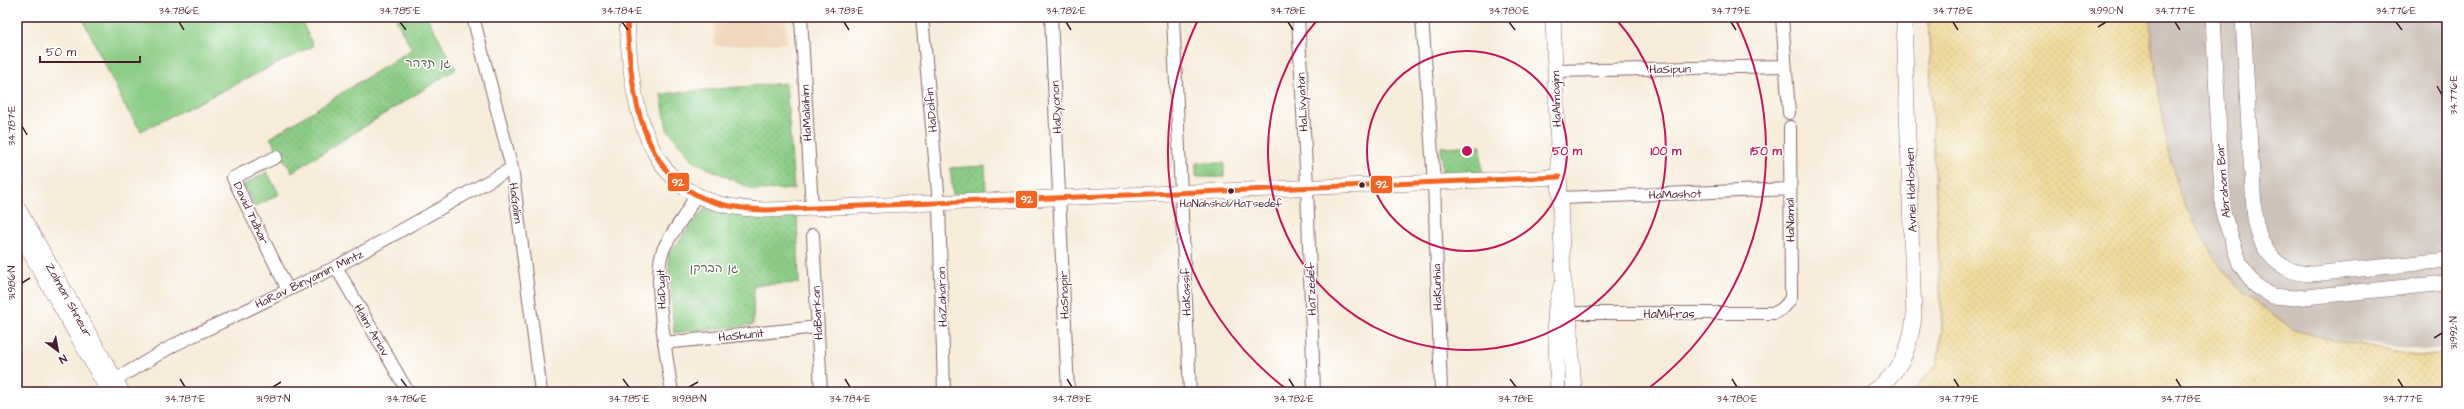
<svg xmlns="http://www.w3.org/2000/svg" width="2464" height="409" font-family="'Architects Daughter','Playpen Sans Hebrew',sans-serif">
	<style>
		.built { fill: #efd6bc }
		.industrial { fill: #cdc2b9 }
		.green { fill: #8ccd85; stroke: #6b7658 }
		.sand { fill: url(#sand-dots); stroke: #9c7c64 }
		.park { fill: url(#park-dots); stroke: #6b7658 }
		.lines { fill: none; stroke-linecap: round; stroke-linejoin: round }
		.minor-casing { stroke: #876768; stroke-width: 14 }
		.tertiary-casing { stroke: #876768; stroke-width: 16 }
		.minor { stroke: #fff; stroke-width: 12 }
		.tertiary { stroke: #fff; stroke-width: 15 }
		.bus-1-casing { stroke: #fff; stroke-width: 8 }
		.bus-1 { stroke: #f26522; stroke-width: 5 }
		.ticks { fill: none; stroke: #4a1f2b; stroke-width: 1.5 }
		.ring { fill: none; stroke: #c2185b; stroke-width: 2 }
		.bus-dot { fill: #4a1f2b; stroke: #fff; stroke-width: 1.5 }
		.labels { text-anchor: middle; stroke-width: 3; stroke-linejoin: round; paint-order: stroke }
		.bus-label { font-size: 11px; fill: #4a1f2b; stroke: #fff }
		.park-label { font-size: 12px; fill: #615c4a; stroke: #fff }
		.street-label { font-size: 12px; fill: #4a1f2b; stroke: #fff }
		.centre { fill: #c2185b; stroke: #fff; stroke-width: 2 }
		.ring-label { font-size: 12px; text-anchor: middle; font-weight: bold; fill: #c2185b; stroke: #fff; stroke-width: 3; stroke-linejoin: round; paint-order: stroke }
		.line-badge { stroke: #fff; stroke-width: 1.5 }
		.badge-label { font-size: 11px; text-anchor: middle; font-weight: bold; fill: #fff }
		.neatline { fill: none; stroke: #4a1f2b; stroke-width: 1.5 }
		.ticks-label { font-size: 10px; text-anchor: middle; fill: #4a1f2b }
	</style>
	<defs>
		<pattern id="sand-dots" width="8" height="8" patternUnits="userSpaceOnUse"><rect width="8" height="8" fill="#eeda9e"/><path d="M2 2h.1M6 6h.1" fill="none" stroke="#cebb88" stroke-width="1.8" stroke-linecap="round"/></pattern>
		<pattern id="park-dots" width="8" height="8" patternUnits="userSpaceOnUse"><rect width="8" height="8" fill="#8ccd85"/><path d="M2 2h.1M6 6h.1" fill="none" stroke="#7ab073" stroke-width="1.8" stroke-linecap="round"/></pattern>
	</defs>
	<rect width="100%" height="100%" fill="#fff"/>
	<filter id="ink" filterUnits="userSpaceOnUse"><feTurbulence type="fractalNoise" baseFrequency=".025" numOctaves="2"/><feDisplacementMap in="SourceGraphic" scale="8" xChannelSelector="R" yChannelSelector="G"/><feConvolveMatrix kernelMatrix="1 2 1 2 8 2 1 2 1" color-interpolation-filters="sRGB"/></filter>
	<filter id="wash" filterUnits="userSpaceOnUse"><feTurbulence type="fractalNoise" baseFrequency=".012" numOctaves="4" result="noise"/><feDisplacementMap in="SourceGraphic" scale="16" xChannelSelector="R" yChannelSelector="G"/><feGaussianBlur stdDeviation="0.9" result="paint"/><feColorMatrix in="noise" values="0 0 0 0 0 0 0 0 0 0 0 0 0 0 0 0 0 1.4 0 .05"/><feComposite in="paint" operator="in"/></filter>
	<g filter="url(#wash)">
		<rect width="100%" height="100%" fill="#f7ecda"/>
		<path class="built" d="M714,17H785L787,43L715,46Z"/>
		<path class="industrial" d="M2150,17H2447V348L2422,350L2328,339L2294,330L2244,293L2219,264L2183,202L2169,157L2151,43Z"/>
		<path class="green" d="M82,17H300L313,46L141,131L126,108Z"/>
		<path class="sand" d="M1928,17H2150L2151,43L2169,156L2183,202L2219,264L2244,293L2294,330L2328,339L2416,356L2447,353V392H1912L1937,364L1942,330Z"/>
		<path class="park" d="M402,17H427L456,69L292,172L270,138L412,49L396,20Z
			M786,83L794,189L754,190L693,161L667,129L661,94Z
			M1481,145L1482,174L1442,175L1441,147Z
			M1196,163H1224V177H1196Z
			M985,166L986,194L953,195L950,168Z
			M267,172L279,194L255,207L243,185Z
			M705,208L748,217L797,215L799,283L754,285L753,325L674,333L668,254Z"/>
	</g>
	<g filter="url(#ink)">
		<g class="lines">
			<defs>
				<path id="minor" d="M473,17L512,168L541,392
					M801,17L812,208
					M922,17L939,203L944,392
					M1051,17L1068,392
					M1173,17L1190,392
					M1298,17L1307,187L1314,392
					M1422,17L1434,182L1441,392
					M1782,17L1789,113
					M1555,71L1784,66
					M276,157L233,178L288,290
					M1560,198L1790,189
					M813,235L821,392
					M336,267L408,392
					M1561,313H1775C1783,309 1788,305 1791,297L1790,127
					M664,343L818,327
					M108,384L174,345L336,267L512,168
					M672,392C667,362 652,275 663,250C672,230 688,215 695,195"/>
				<path id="tertiary" d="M627,17C629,75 637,164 695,194C716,206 742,209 766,210L1559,177
					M1553,17L1563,277L1569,314L1574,392
					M2213,17L2223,213L2240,264L2255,285L2272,296L2295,298L2447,283
					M2243,17C2246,70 2248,122 2252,174C2254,199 2252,227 2265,248C2276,266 2294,274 2313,274L2447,260
					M17,207L122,392
					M17,229L109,392
					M1558,392L1555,313L1561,286
					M1871,392C1901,373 1909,352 1914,318L1904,17"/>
			</defs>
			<use href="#minor" class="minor-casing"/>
			<use href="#tertiary" class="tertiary-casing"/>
			<use href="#minor" class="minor"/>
			<use href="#tertiary" class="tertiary"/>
			<defs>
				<path id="bus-1" d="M627,17C629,75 637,164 695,194C716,206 742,209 766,210L1559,177"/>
			</defs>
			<use href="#bus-1" class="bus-1-casing"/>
			<use href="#bus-1" class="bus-1"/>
		</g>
	</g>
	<path class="ticks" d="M179,22L184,30M400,22L406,30M622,22L628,30M844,22L849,30M1066,22L1071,30M1288,22L1293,30M1509,22L1515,30M1731,22L1736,30M1953,22L1958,30M2175,22L2180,30M2396,22L2402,30M2098,27L2106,22M2437,86L2442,95M22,126L27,135M22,283L30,278M2434,338L2442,333M180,379L185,387M401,379L407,387M623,379L629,387M845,379L850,387M1067,379L1072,387M1289,379L1294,387M1510,379L1516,387M1732,379L1737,387M1954,379L1959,387M2176,379L2181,387M2398,379L2403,387M273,387L281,382M689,387L698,382"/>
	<g class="ring">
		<circle cx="1467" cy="151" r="100"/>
		<path d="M1615 18A199 199 0 1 1 1319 18"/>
		<path d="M1289 391A299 299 0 0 1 1199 18M1735 18A299 299 0 0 1 1645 391"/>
	</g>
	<g class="bus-dot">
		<circle cx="1362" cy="185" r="3.5"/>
		<circle cx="1231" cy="191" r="3.5"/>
	</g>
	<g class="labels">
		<g class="bus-label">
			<text x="1231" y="207">HaNahshol/HaTsedef</text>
		</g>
		<g class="park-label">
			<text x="428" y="67">גן תדהר</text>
			<text x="714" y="272">גן הברקן</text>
		</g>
		<g class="street-label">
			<text transform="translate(1670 69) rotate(-1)" y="4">HaSipun</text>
			<text transform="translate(1556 99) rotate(-92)" y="4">HaAlmogim</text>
			<text transform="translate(1302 102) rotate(-93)" y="4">HaLivyatan</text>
			<text transform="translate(1056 107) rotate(-93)" y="4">HaDyonon</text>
			<text transform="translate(931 110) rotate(-95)" y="4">HaDolfin</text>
			<text transform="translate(806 113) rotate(-93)" y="4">HaMalaihim</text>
			<text transform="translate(2223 181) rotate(-95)" y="4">Abraham Bar</text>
			<text transform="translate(1911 190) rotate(-92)" y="4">Avnei HaHoshen</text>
			<text transform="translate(1675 194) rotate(-2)" y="4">HaMashot</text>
			<text transform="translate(516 203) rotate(82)" y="4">HaGalim</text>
			<text transform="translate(251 213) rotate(65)" y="4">David Tidhar</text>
			<text transform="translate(1790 220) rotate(-91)" y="4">HaNamal</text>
			<text transform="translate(309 279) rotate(-26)" y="4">HaRav Binyamin Mintz</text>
			<text transform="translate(1437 287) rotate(-92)" y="4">HaKunhia</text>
			<text transform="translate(661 289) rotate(-92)" y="4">HaDugit</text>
			<text transform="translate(1311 289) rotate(-92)" y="4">HaTzedef</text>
			<text transform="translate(1186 292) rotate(-92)" y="4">HaKassif</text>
			<text transform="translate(1064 295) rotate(-92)" y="4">HaSnapir</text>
			<text transform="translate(942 297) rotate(-92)" y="4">HaZaharon</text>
			<text transform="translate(69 300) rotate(61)" y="4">Zalman Shneur</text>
			<text transform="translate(817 313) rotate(-93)" y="4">HaBarkan</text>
			<text x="1669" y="318">HaMifras</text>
			<text transform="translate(372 330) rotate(60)" y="4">Haim Ariav</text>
			<text transform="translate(741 335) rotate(-6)" y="4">HaShunit</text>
		</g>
	</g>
	<circle cx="1467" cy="151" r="6" class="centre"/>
	<g class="ring-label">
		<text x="1567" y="155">50 m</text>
		<text x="1666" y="155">100 m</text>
		<text x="1766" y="155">150 m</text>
	</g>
	<g class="line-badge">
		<rect x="667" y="172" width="23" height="20" rx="4" fill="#f26522"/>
		<rect x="1370" y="175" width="23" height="19" rx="4" fill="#f26522"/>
		<rect x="1015" y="190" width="23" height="19" rx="4" fill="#f26522"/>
	</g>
	<g class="badge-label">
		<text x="678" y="186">92</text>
		<text x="1382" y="188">92</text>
		<text x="1027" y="203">92</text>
	</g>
	<rect width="2464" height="409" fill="none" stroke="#fff" stroke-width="44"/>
	<g transform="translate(58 351) rotate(148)" stroke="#ffffff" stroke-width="3" paint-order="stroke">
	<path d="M0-3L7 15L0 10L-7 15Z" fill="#4a1f2b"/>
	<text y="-6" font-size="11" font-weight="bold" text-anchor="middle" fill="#4a1f2b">N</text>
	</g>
	<path d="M40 56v6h100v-6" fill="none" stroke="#4a1f2b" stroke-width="2"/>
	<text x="46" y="56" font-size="12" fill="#4a1f2b" stroke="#ffffff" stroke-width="3" paint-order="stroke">50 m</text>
	<rect x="22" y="22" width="2420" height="365" class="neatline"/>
	<g class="ticks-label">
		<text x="179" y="14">34.786°E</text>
		<text x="400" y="14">34.785°E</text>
		<text x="622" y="14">34.784°E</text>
		<text x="844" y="14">34.783°E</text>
		<text x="1066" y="14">34.782°E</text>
		<text x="1288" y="14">34.781°E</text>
		<text x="1509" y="14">34.780°E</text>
		<text x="1731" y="14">34.779°E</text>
		<text x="1953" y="14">34.778°E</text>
		<text x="2106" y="14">31.990°N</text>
		<text x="2175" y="14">34.777°E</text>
		<text x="2396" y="14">34.776°E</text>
		<text transform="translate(2453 95) rotate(-90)" y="4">34.776°E</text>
		<text transform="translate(11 126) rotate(-90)" y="4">34.787°E</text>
		<text transform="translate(11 283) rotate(-90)" y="4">31.986°N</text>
		<text transform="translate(2453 333) rotate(-90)" y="4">31.992°N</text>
		<text x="185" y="402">34.787°E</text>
		<text x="273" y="402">31.987°N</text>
		<text x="407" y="402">34.786°E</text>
		<text x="629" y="402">34.785°E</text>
		<text x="689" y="402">31.988°N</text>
		<text x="850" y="402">34.784°E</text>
		<text x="1072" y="402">34.783°E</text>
		<text x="1294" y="402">34.782°E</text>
		<text x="1516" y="402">34.781°E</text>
		<text x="1737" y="402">34.780°E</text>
		<text x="1959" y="402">34.779°E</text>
		<text x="2181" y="402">34.778°E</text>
		<text x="2403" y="402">34.777°E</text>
	</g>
</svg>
